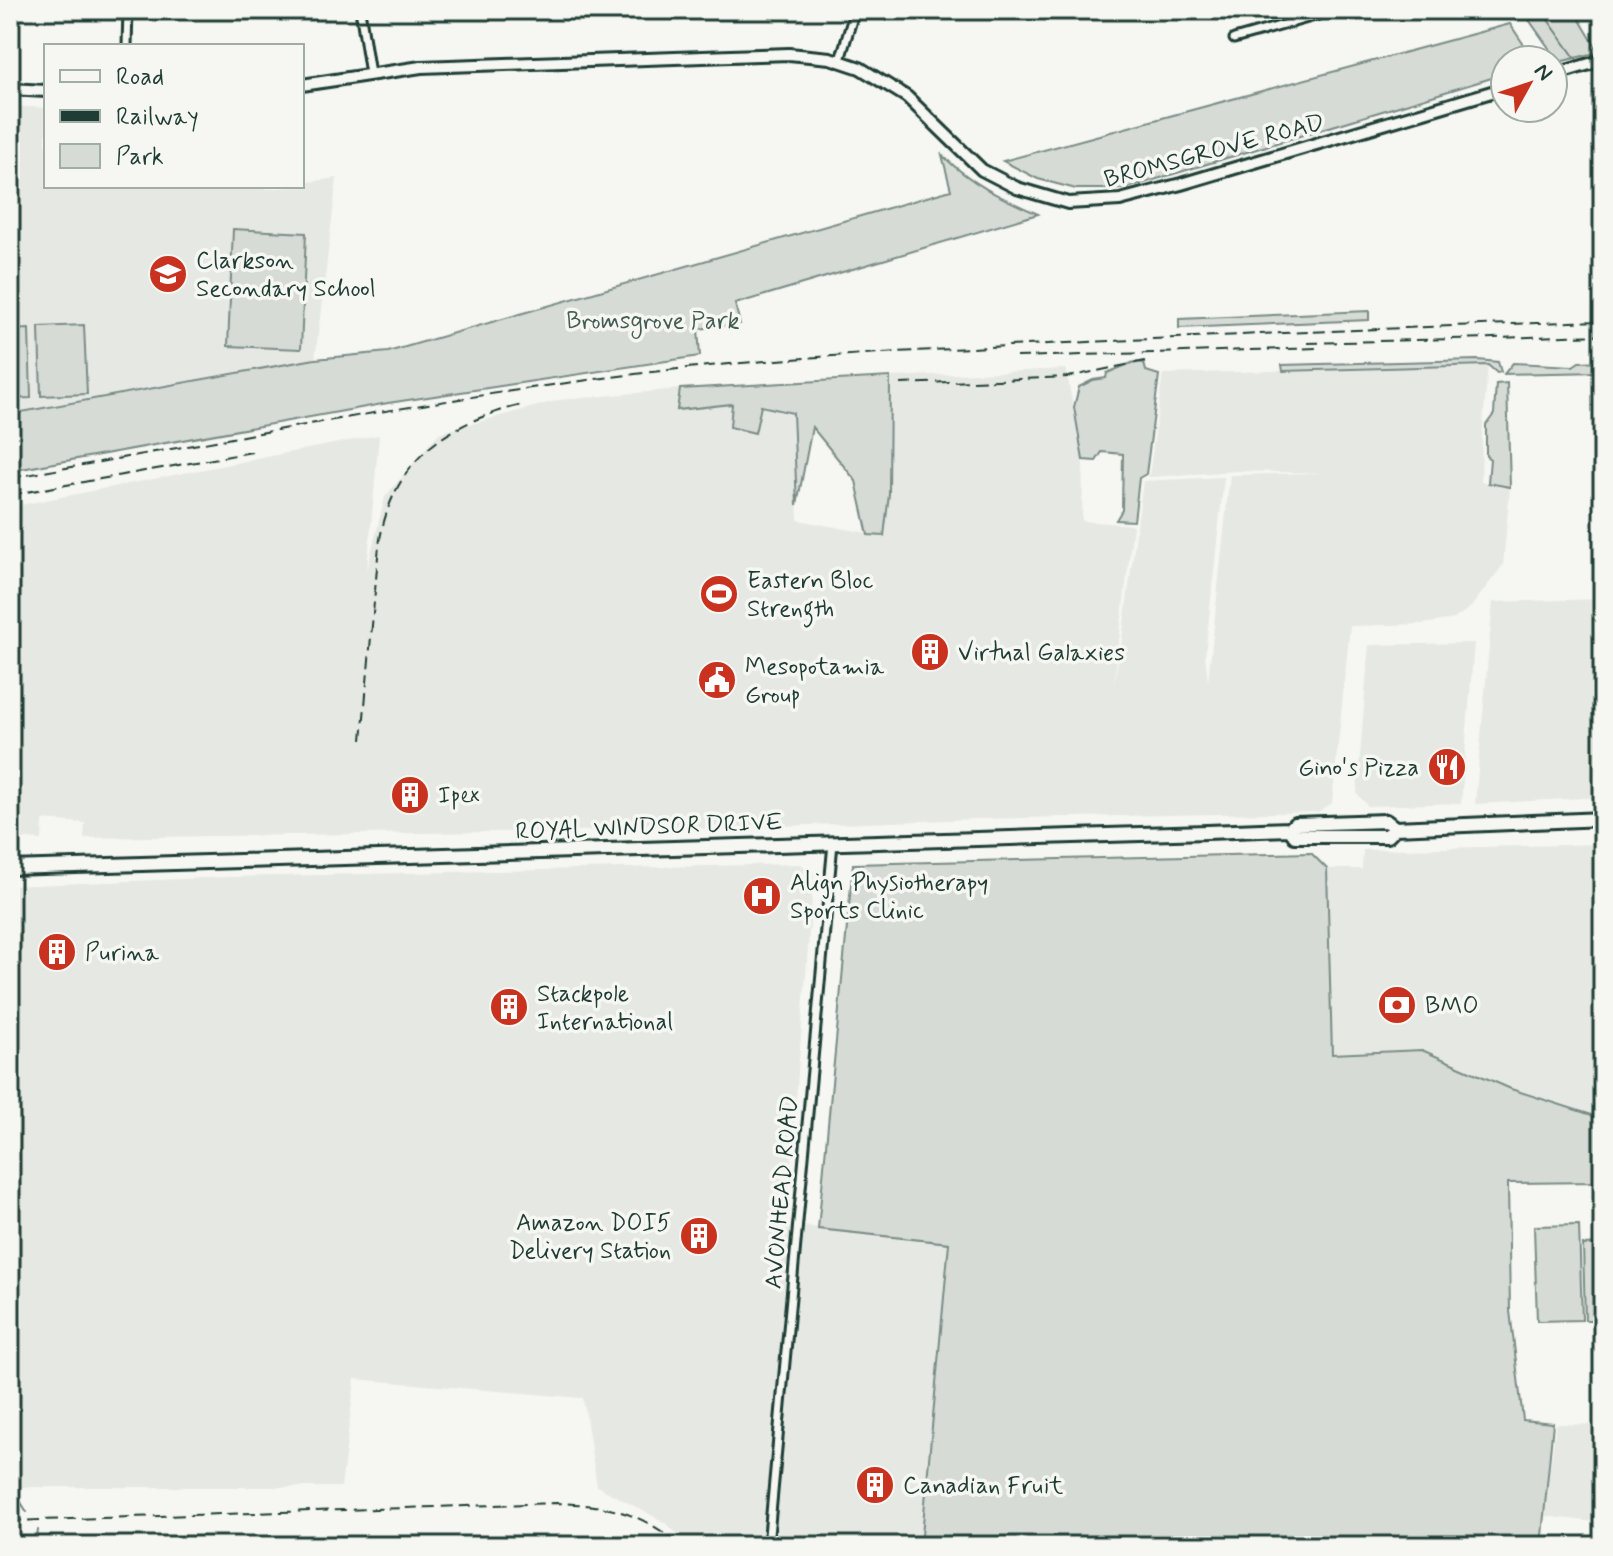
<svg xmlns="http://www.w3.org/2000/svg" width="1613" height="1556" font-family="Mynerve,sans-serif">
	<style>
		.built { fill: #e6e8e4 }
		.green { fill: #d6dbd6; stroke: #7a8c85; stroke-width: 2 }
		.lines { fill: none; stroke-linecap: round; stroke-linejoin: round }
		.stream { stroke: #72847d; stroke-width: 2 }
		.street-casing { stroke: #1f3d34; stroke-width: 13 }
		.secondary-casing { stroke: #1f3d34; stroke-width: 16 }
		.primary-casing { stroke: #1f3d34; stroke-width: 18 }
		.street { stroke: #f6f6f2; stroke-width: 7 }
		.secondary { stroke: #f6f6f2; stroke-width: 10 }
		.primary { stroke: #f6f6f2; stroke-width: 12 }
		.rail { stroke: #1f3d34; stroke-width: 2; stroke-dasharray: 12 6; stroke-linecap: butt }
		.labels { text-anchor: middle; stroke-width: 7; stroke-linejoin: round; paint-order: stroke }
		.street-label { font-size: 24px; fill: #1f3d34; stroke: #f6f6f2 }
		.poi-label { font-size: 24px; fill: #1f3d34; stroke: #f6f6f2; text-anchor: start }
		.park-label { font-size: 24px; fill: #445d54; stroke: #f6f6f2 }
	</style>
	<rect width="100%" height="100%" fill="#f6f6f2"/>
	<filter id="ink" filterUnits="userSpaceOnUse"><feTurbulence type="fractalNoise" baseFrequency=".0125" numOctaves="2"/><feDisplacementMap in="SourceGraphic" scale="16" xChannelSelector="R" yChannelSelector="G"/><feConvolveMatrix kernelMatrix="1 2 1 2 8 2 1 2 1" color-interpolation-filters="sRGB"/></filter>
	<g filter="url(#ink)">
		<path class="built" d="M10,106L46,108V186H264L265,189L302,186V183L337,178L315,359L10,414Z
			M1488,365L1482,435L1481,482L1510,487L1503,565L1471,607L1454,619L1423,624L1350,626L1332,803L1318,812L975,819L698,829L84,838L85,823L43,820L42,840L10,838V507L379,435L367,570L385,497L439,433L559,400L680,389L678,410L733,404L755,432L761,406L793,413L798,520L883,536L889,494L890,377L1066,369L1083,460L1082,521L1133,525L1114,683L1121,647L1143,481L1224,477L1205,655L1208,682L1230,475L1324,473L1237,471L1149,477L1163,374Z
			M1603,599V797L1475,804L1493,602Z
			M1474,643L1461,803L1368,806L1357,794L1369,645Z
			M1603,844V1182H1598L1597,1117L1511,1088L1422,1050L1332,1054L1327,869H1362L1363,850Z
			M800,864L814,872L786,1224L949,1243L921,1546H690L666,1523L597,1486L583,1398L355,1379L341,1487H10V886L232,877Z
			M1556,1424L1603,1425V1523L1544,1516Z"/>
		<path class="green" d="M1522,10H1574L1599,52L1559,62Z
			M1510,24L1534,60H1505V74L1124,189H1076L1038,179L1003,161Z
			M942,155C973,185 999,197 1038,214L735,304L740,324L698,329L700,356L388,403L10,471V414L315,359L388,352L951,190Z
			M233,229L306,233L301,349L228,346Z
			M1369,311V320L1179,328V319Z
			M84,325L87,394L41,396L39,327Z
			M29,329L31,398L10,399V330Z
			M1478,360L1498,362L1501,372L1497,373L1488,365L1283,371L1282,365Z
			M1603,361V372L1504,374L1513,363L1573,366L1579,362Z
			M1134,362L1144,363L1146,371L1159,375L1146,474L1139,478L1134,521L1116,520L1122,510L1123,454L1102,452L1096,461L1083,460L1074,407L1079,387L1093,380L1106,378L1107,373Z
			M890,377L889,494L884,536L868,535L856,481L812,427L797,505L793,413L761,406L755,433L730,427L732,404L677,410L680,389Z
			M1507,383L1510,487L1488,483L1490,459L1486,456V425L1494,414L1496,384Z
			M1311,853L1327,869L1332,1054L1422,1050L1511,1089L1598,1117V1182L1508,1183L1510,1311L1523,1420L1553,1423L1541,1546H921L949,1243L818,1229L853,864Z
			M1579,1225L1582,1320L1537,1321L1534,1226Z
			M1603,1244V1320H1585L1583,1245Z"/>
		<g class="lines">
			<path class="stream" d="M1541,10L1576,59
				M10,1485L27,1512
				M36,1546L38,1530"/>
			<defs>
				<path id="street" d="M360,10L370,74
					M1286,10L1292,23
					M10,13V35
					M1234,39L1336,10
					M127,46L128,10
					M840,60L855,10
					M768,1546L833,843"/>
				<path id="secondary" d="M1553,75L1603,60
					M302,85L421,67L789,54L830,58L860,68L907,97L982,170L1017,188L1068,203L1120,200L1181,184L1505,88
					M10,89L46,91"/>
				<path id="primary" d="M1290,829L1295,836H1387L1395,828
					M10,868L1207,832L1290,829L1295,824L1386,821L1395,828L1603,819"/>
			</defs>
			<use href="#street" class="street-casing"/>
			<use href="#secondary" class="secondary-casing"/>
			<use href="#primary" class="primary-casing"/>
			<use href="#street" class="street"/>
			<use href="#secondary" class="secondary"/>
			<use href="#primary" class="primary"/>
			<path class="rail" d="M1307,343L1603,335
				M1016,357L1320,348
				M901,384L1068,377L1145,361
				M10,478C232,439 454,394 678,369C814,355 951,349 1088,342C1259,334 1431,326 1603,321
				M10,495L252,452
				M362,740L379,545C392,462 444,423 522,405
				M10,1521L556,1503C603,1504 645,1513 680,1546"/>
		</g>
	</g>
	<defs>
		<symbol id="school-disc" viewBox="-11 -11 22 22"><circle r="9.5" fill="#c8321e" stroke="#f6f6f2"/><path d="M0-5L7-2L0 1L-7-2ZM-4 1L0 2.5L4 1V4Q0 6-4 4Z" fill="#fff"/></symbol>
		<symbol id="stadium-disc" viewBox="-11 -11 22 22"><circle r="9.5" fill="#c8321e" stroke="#f6f6f2"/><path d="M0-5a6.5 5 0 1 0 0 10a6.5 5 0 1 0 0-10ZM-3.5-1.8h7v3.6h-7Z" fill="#fff"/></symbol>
		<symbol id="building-disc" viewBox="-11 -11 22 22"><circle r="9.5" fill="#c8321e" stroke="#f6f6f2"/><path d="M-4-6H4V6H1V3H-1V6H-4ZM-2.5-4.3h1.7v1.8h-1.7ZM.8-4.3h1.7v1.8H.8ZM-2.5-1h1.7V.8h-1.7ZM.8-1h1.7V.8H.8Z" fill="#fff"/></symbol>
		<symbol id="civic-disc" viewBox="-11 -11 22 22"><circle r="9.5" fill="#c8321e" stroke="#f6f6f2"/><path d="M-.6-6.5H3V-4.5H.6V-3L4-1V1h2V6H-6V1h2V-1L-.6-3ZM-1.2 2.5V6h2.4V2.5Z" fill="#fff"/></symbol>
		<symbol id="restaurant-disc" viewBox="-11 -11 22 22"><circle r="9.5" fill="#c8321e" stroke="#f6f6f2"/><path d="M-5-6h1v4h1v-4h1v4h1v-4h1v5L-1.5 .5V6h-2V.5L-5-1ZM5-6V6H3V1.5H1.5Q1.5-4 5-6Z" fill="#fff"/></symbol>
		<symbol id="hospital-disc" viewBox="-11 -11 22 22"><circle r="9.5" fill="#c8321e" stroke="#f6f6f2"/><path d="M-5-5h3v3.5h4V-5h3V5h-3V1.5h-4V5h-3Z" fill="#fff"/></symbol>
		<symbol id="bank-disc" viewBox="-11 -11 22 22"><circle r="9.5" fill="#c8321e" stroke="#f6f6f2"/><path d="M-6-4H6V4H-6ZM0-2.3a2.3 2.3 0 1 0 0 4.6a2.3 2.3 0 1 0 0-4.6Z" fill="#fff"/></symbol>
	</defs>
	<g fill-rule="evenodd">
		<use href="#school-disc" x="146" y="252" width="44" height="44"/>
		<use href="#stadium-disc" x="697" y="572" width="44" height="44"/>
		<use href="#building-disc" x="908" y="630" width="44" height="44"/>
		<use href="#civic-disc" x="695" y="658" width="44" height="44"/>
		<use href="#restaurant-disc" x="1425" y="745" width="44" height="44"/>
		<use href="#building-disc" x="388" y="773" width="44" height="44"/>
		<use href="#hospital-disc" x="740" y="874" width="44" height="44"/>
		<use href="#building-disc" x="35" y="930" width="44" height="44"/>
		<use href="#bank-disc" x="1375" y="983" width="44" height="44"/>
		<use href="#building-disc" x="487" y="985" width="44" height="44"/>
		<use href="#building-disc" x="677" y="1214" width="44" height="44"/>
		<use href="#building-disc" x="853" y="1463" width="44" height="44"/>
	</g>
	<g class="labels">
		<g class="street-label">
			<text transform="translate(1214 150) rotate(-15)" y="8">BROMSGROVE ROAD</text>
			<text transform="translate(649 826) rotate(-2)" y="8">ROYAL WINDSOR DRIVE</text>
			<text transform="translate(781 1192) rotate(-85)" y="8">AVONHEAD ROAD</text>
		</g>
		<g class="poi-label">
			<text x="196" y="268">Clarkson<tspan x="196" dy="28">Secondary School</tspan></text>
			<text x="747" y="588">Eastern Bloc<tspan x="747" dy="28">Strength</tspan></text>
			<text x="958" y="660">Virtual Galaxies</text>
			<text x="745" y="674">Mesopotamia<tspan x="745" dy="28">Group</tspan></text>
			<text x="1419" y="775" text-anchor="end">Gino's Pizza</text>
			<text x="438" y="803">Ipex</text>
			<text x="790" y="890">Align Physiotherapy<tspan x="790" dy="28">Sports Clinic</tspan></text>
			<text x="85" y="960">Purina</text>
			<text x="537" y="1001">Stackpole<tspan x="537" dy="28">International</tspan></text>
			<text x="1425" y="1013">BMO</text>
			<text x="671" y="1230" text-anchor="end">Amazon DOI5<tspan x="671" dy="28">Delivery Station</tspan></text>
			<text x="903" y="1493">Canadian Fruit</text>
		</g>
		<g class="park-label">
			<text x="653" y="328">Bromsgrove Park</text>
		</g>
	</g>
	<rect width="1613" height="1556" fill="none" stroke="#f6f6f2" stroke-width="40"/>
	<rect x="20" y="20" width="1573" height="1516" fill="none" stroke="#1f3d34" stroke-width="3" filter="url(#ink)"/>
	<rect x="44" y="44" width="260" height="144" fill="#f6f6f2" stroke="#a0aca6" stroke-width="2"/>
	<rect x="60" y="70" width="40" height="12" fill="#f6f6f2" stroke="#a0aca6" stroke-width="2"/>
	<text x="116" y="84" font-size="24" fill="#1f3d34">Road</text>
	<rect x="60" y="110" width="40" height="12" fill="#1f3d34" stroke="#a0aca6" stroke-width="2"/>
	<text x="116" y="124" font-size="24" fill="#1f3d34">Railway</text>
	<rect x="60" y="144" width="40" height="24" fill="#d6dbd6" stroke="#a0aca6" stroke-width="2"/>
	<text x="116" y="164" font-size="24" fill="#1f3d34">Park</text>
	<g transform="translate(1529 84) rotate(50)"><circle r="38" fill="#f6f6f2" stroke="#a0aca6" stroke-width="2"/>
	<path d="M0-6L14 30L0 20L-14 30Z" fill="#c8321e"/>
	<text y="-12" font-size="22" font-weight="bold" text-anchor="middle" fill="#1f3d34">N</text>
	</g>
</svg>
